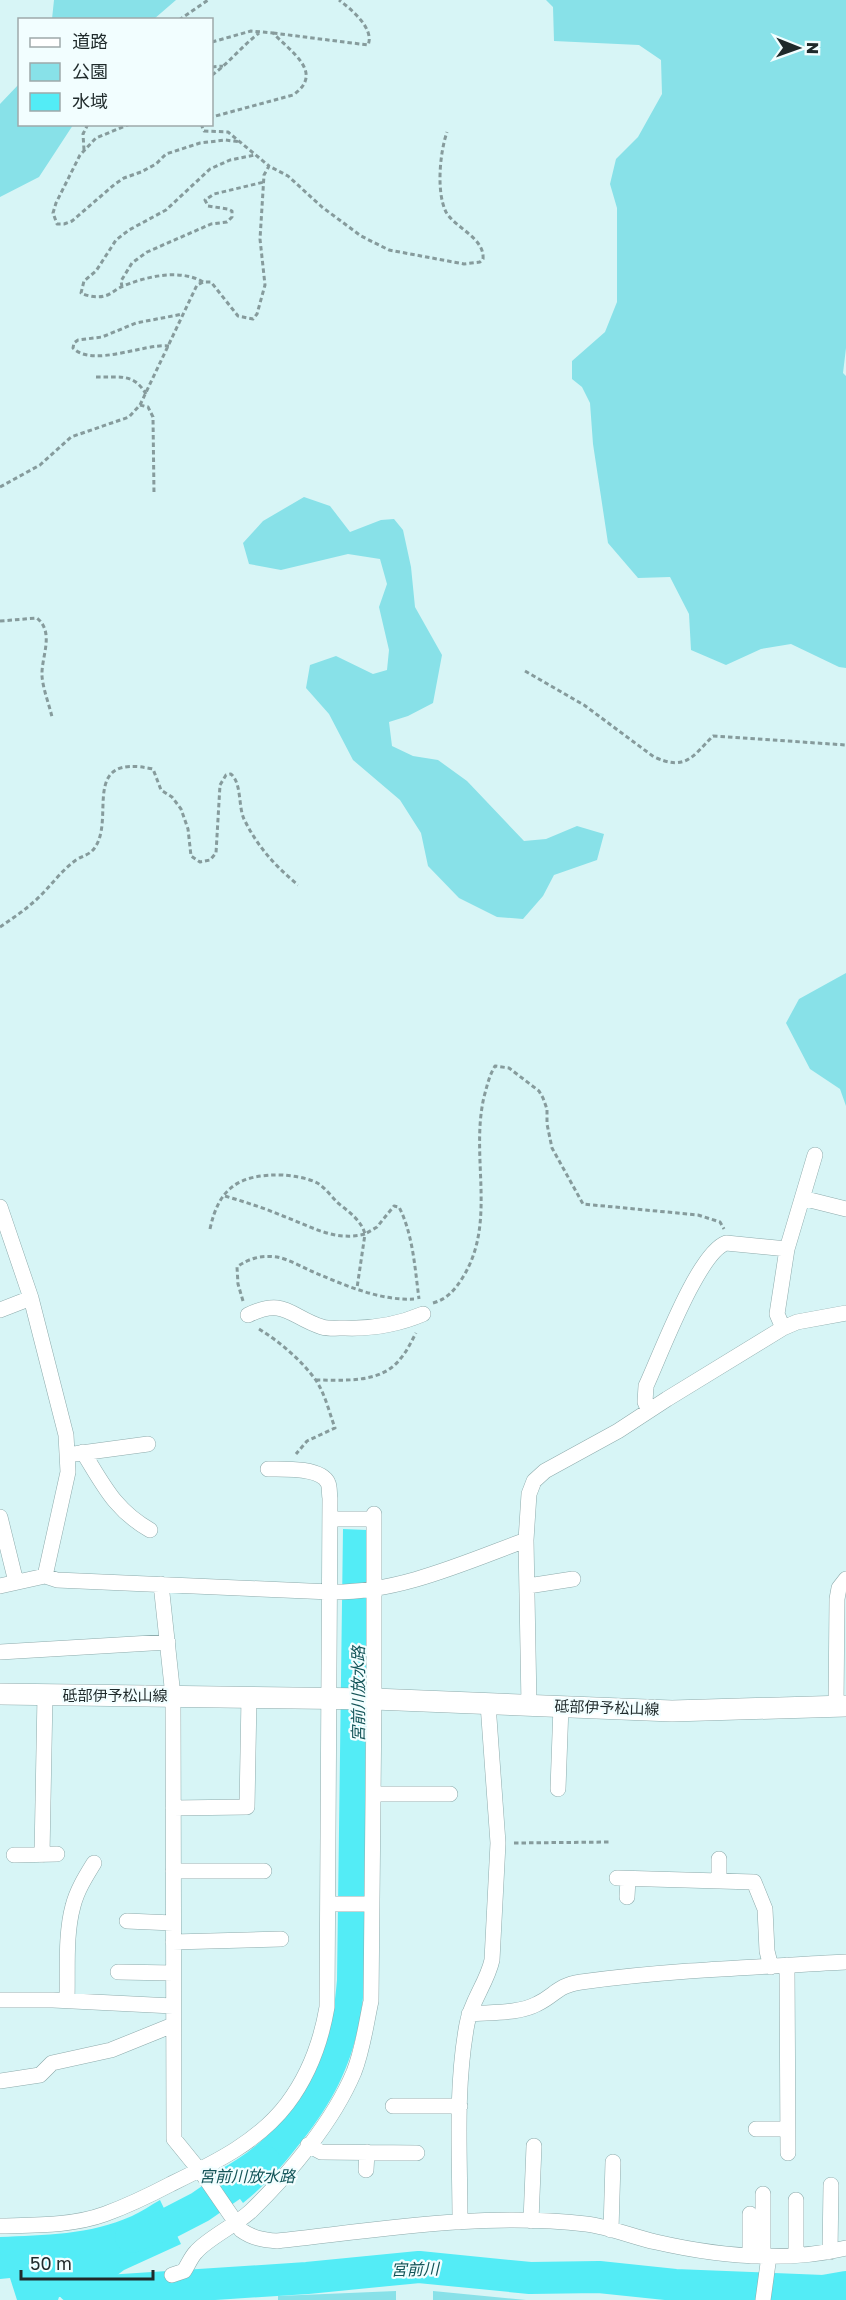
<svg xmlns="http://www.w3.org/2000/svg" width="846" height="2300" font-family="'Golos Text','Noto Sans JP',sans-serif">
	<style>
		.green { fill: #88e1e8 }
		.water { fill: #53ecf6 }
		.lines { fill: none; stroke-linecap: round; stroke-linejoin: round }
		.river { stroke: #53ecf6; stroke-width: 32 }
		.street-casing { stroke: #8eabac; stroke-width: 16 }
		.secondary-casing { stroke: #8eabac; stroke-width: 22 }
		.path { stroke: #869b9c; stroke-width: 3; stroke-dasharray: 4.5 3; stroke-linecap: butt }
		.street { stroke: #fff; stroke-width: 15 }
		.secondary { stroke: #fff; stroke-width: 21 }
		.labels { text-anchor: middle; stroke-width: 4.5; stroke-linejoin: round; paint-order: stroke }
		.street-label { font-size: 15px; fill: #1f2a2b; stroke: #f2feff }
		.water-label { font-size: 16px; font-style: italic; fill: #135458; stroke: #f2feff }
	</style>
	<rect width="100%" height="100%" fill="#d7f5f6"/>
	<path class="green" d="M54,0H176L154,19H52Z
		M546,0H846V348L843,373L846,376V668L839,667L791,644L761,649L726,665L691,650L689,614L670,577L638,578L608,543L593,444L590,403L582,387L572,379V361L605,332L617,302V208L610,184L616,159L638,137L662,94L661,60L639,45L554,41L553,7Z
		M19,84L20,124L73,125L39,177L0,197V104Z
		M304,497L330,506L350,532L381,520L394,519L403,530L411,567L415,607L442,655L433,703L408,716L389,722L392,746L413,756L438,760L467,781L524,841L546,839L577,826L604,834L597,860L554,875L543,896L523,919L497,917L459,898L428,866L421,833L400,800L353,760L329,714L306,688L310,665L336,656L373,674L387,670L389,650L379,607L387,584L380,559L348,554L281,570L249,564L243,543L263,521Z
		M846,973V1106L840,1089L810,1069L786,1023L799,999Z
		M396,2291V2300H278V2296Z
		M433,2291L526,2300H433Z"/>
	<path class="water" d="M343,1529L367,1530L364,1989C358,2053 338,2097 297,2147C281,2168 264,2186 243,2203L219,2170C268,2145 310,2096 326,2043C333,2022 335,2001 337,1980Z
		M160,2200L181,2244L124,2270L104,2285V2294L59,2297L58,2300H17L10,2278L0,2279V2237C44,2235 90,2235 132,2216C141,2212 151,2205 160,2200Z"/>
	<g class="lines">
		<path class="river" d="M131,2237L171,2222L200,2207L265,2162
			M65,2278L73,2287L107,2291L307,2278L419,2267L530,2278L599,2277L675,2285L823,2291L846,2287"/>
		<defs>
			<path id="street" d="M802,1198L846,1209
				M0,1207L31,1298L66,1435L68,1472L45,1576
				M0,1310L31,1298
				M248,1315C285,1297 290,1317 322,1327C329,1329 338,1328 345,1328C373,1329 397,1325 423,1314
				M783,1328L777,1314L787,1249L815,1155
				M649,1411L645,1402L646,1386C660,1356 698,1253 726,1243L787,1249
				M83,1452C104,1486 115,1510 150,1530
				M74,1454L148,1444
				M0,1517L16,1582
				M330,1519H374
				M161,1584L173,1696L174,2139L204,2176L241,2230C252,2238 263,2240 277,2241C378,2230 483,2212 586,2224C610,2227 633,2237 656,2242C717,2256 784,2263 846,2248
				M0,1586L45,1576L57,1580L331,1592C398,1593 464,1563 526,1540
				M528,1586L573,1579
				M0,1652L168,1642
				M529,1705L526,1540L529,1494L534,1481L545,1471L618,1431L667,1399L783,1328L797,1322L846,1313
				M836,1707L837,1599L839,1588L846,1579
				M558,1789L561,1706
				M373,1794H450
				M173,1808L247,1807L249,1697
				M14,1855L57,1854
				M42,1855L45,1695
				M173,1871H264
				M617,1878L754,1882L765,1909L767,1951L771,1967
				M719,1881V1859
				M627,1897L628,1879
				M328,1904H372
				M127,1921L173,1923
				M173,1942L281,1939
				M787,1965L788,2153
				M118,1972L173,1973
				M0,2000H53L173,2006
				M67,2000C68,1970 65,1935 73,1906C77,1890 86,1876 94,1863
				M469,2014C490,2012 518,2014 537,2004C556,1995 556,1986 581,1982C669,1970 758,1967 846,1962
				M0,2081L40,2075L52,2063L111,2050L173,2025
				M393,2106H460
				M756,2129H788
				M308,2145L321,2152L417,2153
				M366,2170L367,2152
				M763,2194V2256
				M796,2200V2255
				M531,2221L534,2146
				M460,2222C460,2157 455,2089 467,2024C471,2001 487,1983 492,1960L498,1843L488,1704
				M0,2226C34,2225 72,2226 105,2214C127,2206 150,2195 171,2184C214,2163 258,2142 287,2104C309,2075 321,2042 327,2007L330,1498C329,1494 330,1487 328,1483C321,1467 282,1469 268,1469
				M611,2230L613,2162
				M830,2252L831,2185
				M750,2256V2214
				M172,2275L184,2271C188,2265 191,2257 196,2252C208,2238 236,2225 251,2211C290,2173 333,2122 354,2072C363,2049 366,2024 371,2001L374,1699V1514
				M763,2300L769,2256"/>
			<path id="secondary" d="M0,1694L374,1699L672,1711L846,1706"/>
		</defs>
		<use href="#street" class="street-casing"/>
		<use href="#secondary" class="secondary-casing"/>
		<path class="path" d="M179,20L208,0
			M273,33L368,45C375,29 351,9 339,0
			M212,42L251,31L273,33C291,52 325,73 293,95L212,117
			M212,67L223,66
			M212,75C229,63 242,46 259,33
			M130,124L96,138L80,155L56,203L53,213L57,224H64L72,221L115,184L124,178L141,172L156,164L166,154L200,143L225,140L241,142
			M201,124L204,131L228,132L269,166
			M84,150L83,134L88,124
			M203,282C180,268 144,277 121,287C115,290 110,295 104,296C97,298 87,296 81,293L84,281L96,271L116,240L129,230L166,210L210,169L230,160L255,155
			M122,287L121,281L132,263L147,252L211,224L227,222L232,217V211L228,209L208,206L205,200L214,194L264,182
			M169,346C145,343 92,368 73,348L74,343L78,340L102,337L136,323L183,314
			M96,377C119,378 133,372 146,394
			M140,405L148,407L153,417L154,494
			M0,487L40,465L71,437L129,417L140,405L197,285L203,282H211L238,316L253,319L257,314L265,285L260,239L264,175L269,166L288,176L322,207L361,236L389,250L464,264L480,262L483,259C485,238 455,228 446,212C436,192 440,152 447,132
			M0,621L37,618C55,633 41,657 42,676C43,689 49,704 52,717
			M525,671L584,705L654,757C686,771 692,757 713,736L846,745
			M0,927C10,920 21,913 30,905C47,892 59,872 76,860C82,856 88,855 92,851C119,823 76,752 153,769L161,790L172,797L181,809L188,829L191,856L200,862L210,860L216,853L220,785L226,775L231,774C242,784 238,806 244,819C257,846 275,866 298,885
			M225,1196C245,1202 264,1208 283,1216C310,1226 335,1242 365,1234L357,1288
			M210,1229C219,1186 241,1174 283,1175C294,1176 309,1178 319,1184C326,1189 332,1197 338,1203C349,1212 361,1220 365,1234L377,1227L394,1206L399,1207C413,1234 415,1269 419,1299
			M243,1301L238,1284L237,1267C249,1258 262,1255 277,1257C288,1259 300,1266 311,1271C342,1284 379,1301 414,1299
			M433,1303C447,1299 455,1290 463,1277C497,1222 470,1157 484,1097C487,1086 489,1076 495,1066L509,1068L539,1091L543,1098L547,1109V1124L552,1148L583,1204L698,1215L720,1222L724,1229
			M259,1329C280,1342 300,1359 315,1379C325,1393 329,1412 335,1428L307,1441L296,1454
			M316,1380C344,1380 382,1384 401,1358C407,1351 411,1342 416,1333
			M514,1843L611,1842"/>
		<use href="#street" class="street"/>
		<use href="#secondary" class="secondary"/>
	</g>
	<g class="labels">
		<g class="street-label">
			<text x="115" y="1701">砥部伊予松山線</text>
			<text transform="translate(607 1708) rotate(2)" y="5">砥部伊予松山線</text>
		</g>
		<g class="water-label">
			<text transform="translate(358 1694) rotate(-90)" y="6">宮前川放水路</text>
			<text x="247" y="2182">宮前川放水路</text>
			<text transform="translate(415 2269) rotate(-1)" y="6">宮前川</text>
		</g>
	</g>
	<rect x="18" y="18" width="195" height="108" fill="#f2feff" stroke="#9ea9aa" stroke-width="1.5"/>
	<rect x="30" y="38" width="30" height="9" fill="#ffffff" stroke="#9ea9aa" stroke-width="1.5"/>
	<text x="72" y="48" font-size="18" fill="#1f2a2b">道路</text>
	<rect x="30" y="63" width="30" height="18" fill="#88e1e8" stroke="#9ea9aa" stroke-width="1.5"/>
	<text x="72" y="78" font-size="18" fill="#1f2a2b">公園</text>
	<rect x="30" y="93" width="30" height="18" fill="#53ecf6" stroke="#9ea9aa" stroke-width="1.5"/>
	<text x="72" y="108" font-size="18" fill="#1f2a2b">水域</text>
	<g transform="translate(798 48) rotate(91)" stroke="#f2feff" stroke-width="4.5" paint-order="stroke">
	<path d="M0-4.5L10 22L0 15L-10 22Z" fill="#1f2a2b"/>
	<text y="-9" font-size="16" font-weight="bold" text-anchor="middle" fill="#1f2a2b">N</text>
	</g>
	<path d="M21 2270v9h132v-9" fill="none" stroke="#1f2a2b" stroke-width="3"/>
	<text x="30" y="2270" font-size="18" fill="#1f2a2b" stroke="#f2feff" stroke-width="4.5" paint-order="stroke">50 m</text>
</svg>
